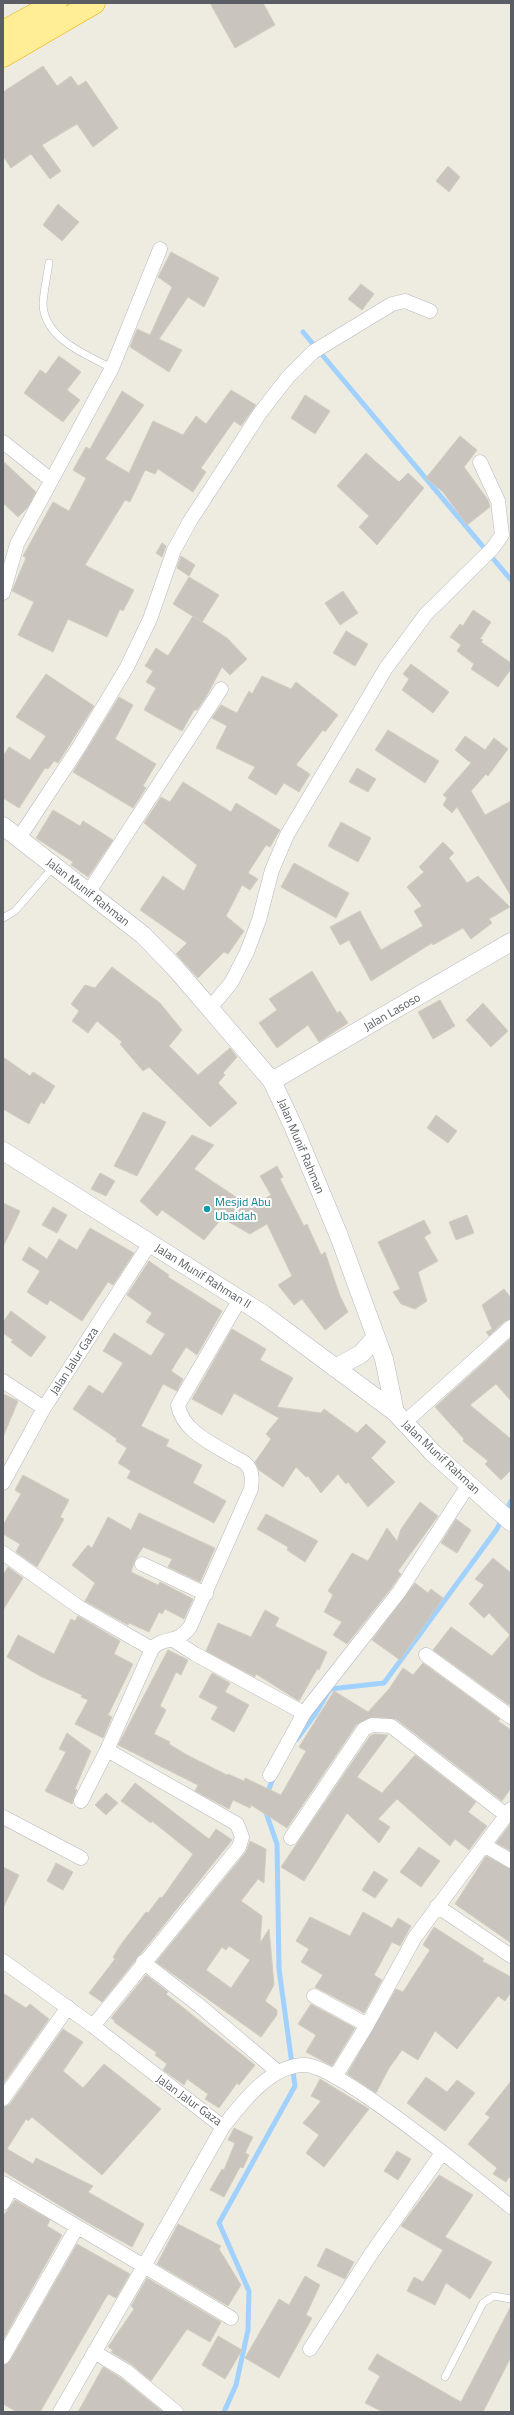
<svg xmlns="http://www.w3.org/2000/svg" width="514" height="2415" font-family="'Titillium Web',sans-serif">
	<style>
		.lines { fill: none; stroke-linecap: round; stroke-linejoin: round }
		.stream { stroke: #a0d1ff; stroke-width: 5 }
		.building { fill: #c9c5be; stroke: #d3cdbf; fill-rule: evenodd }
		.service-casing { stroke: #b7b9bf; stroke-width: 8 }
		.minor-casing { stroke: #b7b9bf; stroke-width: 15 }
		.tertiary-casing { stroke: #b7b9bf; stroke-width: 19 }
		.trunk-casing { stroke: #efaf00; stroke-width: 23 }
		.service { stroke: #fff; stroke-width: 7 }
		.minor { stroke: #fff; stroke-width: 14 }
		.tertiary { stroke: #fff; stroke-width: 18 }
		.trunk { stroke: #ffee96; stroke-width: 22 }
		.culture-dot { fill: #0f9aa8; stroke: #fff; stroke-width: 1.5 }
		.labels { text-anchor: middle; stroke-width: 4; stroke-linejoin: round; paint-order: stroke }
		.street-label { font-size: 12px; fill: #5a5d63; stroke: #fff }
		.culture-label { font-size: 12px; fill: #0d838f; stroke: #fff; text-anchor: start }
	</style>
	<rect width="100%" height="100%" fill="#eeebe1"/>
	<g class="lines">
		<path class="stream" d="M303,332L511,580
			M297,1739L316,1713L330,1689L384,1683L497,1529L511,1501
			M267,1794L274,1776
			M224,2412L236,2385L248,2330L249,2291L219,2223L295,2086L279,1969L277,1844L265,1810"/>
	</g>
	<path class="building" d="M210,3H263L275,25L235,48Z
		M43,66L57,86L71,76L78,86L86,81L118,128L93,147L77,124L42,145L61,171L50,179L31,154L11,168L3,156V92Z
		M448,166L460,177L449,192L436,181Z
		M58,204L79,222L62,241L43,225Z
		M171,252L219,278L204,307L188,297L159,339L182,350L169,372L130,347L137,329L150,335L172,287L158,277Z
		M361,284L374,294L362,310L348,299Z
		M59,356L81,372L67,390L80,400L63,422L24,393L40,370L46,374Z
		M231,390L256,405L241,426L234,421L201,468L206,472L193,492L158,469L155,474L145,470L130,502L125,500L85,565L134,590L123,611L120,609L107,637L68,619L53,652L18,635L34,602L12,591L26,558L23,556L53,502L69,511L86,478L73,470L86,447L90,449L122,391L144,405L105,459L129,473L153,421L183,435L196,416L206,424Z
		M305,395L330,411L315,434L291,418Z
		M460,436L477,450L464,467L488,500L490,507L467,525L443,492L426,478Z
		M366,453L399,482L408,473L424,488L377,545L359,527L369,516L337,486Z
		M3,461L36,492L28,507L18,517L3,503Z
		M162,543L166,546L162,557L156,553Z
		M181,556L195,565L189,576L177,568Z
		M189,577L219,595L202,622L173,604Z
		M343,591L358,613L340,625L325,603Z
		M473,610L491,622L480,639L483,640L481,642L511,663V669L498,687L471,669L474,664L457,651L461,645L450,637L460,624L463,626Z
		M193,616L227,638L247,659L230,675L222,667L206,697L197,710H194L182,731L144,710L156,688L146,682L153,671L145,666L156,648L168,656Z
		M346,631L368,644L355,666L333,653Z
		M411,664L449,692L433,713L402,690L409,679L403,674Z
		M46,674L94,706L58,763L54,761L48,769L45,768L19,808L3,798V756L9,747L30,760L46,736L16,717Z
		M262,676L291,689L296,682L338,715L325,732L323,730L296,765L310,774L299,792L284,783L276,795L248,778L255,767L216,748L227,726L212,718L221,705L237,713L249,691L252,694Z
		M119,697L133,705L115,739L156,764L143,786L146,788L133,808L73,772Z
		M388,730L439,761L425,783L375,750Z
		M465,736L485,750L494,738L508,749L488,776L486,774L471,791L485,815L511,801V896L457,807L452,813L443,805L447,798L443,795L471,763L455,750Z
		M357,768L376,779L368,792L349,782Z
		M183,782L231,812L236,803L280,830L270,847L266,845L248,873L258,879L250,890L242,885L226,916L244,931L228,954L224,952L198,978L176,954L187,943L140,910L163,876L184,891L197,865L144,823L161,797L170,802Z
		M53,810L80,826L83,821L113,840L88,877L71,865L73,862L36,838Z
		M341,822L371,838L358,862L328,846Z
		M443,842L454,853L449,858L467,883L478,876L510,907L489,919L492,923L471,939L463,928L433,945L432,943L371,981L349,940L340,945L330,927L360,911L381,950L423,926L414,911L422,906L407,887L424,872L419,867Z
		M294,863L349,893L336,918L281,887Z
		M112,967L160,1003L182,1030L169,1046L198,1075L230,1048L237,1057L223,1073L225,1075L218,1083L237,1103L210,1127L149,1067L143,1071L120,1044L122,1042L97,1021L88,1033L72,1021L79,1011L71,1004L85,985L95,988Z
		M312,971L337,1013L340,1011L348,1023L319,1042L308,1025L277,1048L259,1023L277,1010L269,999Z
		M440,1000L455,1026L433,1039L418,1012Z
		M483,1003L508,1031L491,1047L466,1020Z
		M3,1057L30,1076L33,1072L55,1086L44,1104L41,1102L29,1124L3,1109Z
		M143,1112L166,1122L137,1176L114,1166Z
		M436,1115L457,1131L448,1143L427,1128Z
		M192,1135L214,1145L194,1169L251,1207L271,1195L260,1176L277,1166L283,1177L280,1179L304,1226L307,1224L321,1255L325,1252L340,1296L348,1312L325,1330L302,1299L294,1305L278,1285L292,1276L267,1224L250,1234L222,1218L204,1240L162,1210L157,1216L140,1201Z
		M100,1173L115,1181L106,1196L91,1189Z
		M3,1203L20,1211L3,1247Z
		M53,1207L67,1215L57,1233L42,1225Z
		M467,1215L474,1233L456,1240L449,1222Z
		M424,1220L431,1233L424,1237L438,1261L418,1272L427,1301L415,1309L401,1304L393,1292L400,1289L378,1242Z
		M90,1228L134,1253L113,1285L108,1282L82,1321L50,1300L47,1305L27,1292L40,1271L22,1260L29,1247L47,1259L59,1239L77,1250Z
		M149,1261L169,1275L168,1277L222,1311L197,1355L186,1347L171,1371L183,1379L177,1391L163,1384L141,1426L169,1440L166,1446L202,1465L193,1483L226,1501L214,1523L127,1478L131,1471L118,1463L127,1448L116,1441L117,1439L73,1409L89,1385L103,1394L123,1363L103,1351L114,1333L151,1356L165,1334L146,1322L152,1313L127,1295Z
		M504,1289L511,1298V1319L505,1321L489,1336L486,1332L492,1329L482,1305Z
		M11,1311L46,1337L31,1357L11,1342L13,1340L3,1333V1322Z
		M232,1329L266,1349L260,1360L293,1378L277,1407L321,1413L324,1409L357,1433L366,1424L386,1442L371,1458L395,1482L368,1507L348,1482L346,1484L338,1474L321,1493L308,1476L306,1477L296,1467L283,1487L259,1470L255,1462L271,1439L266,1434L279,1418L234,1393L222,1415L192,1399Z
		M511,1338V1401L496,1384L470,1405L511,1439V1470L501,1480L485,1464L488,1461L463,1441L464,1439L435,1407Z
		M3,1394L18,1401L3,1437Z
		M23,1475L69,1500L60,1517L64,1519L37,1567L16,1552L20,1544L3,1534V1525L21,1494L15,1490Z
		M420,1502L438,1516L398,1571L401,1574L392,1587L347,1644L333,1635L342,1622L324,1612L333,1595L328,1591L352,1553L368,1561L387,1528L397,1541L401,1529Z
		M139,1513L215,1548L200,1582L168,1567L172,1559L143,1547L135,1560L131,1572L158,1585L160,1582L193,1599L184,1619L165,1609L162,1614L159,1612L149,1632L129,1623L128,1625L85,1601L95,1583L72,1565L88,1545L92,1548L108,1517L131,1530Z
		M266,1514L318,1541L305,1562L287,1550L288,1547L257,1529Z
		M456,1519L471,1530L457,1553L441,1543Z
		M493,1558L511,1573V1702L509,1705L433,1650L451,1627L492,1656L510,1635L489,1613L484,1618L469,1604L484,1585L475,1579Z
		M8,1567L23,1578L3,1610V1575Z
		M415,1583L428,1593L431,1589L443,1598L400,1660L372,1640Z
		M265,1610L279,1618L275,1626L327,1652L319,1670L317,1669L299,1701L256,1674L255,1677L206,1651L218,1623L251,1637Z
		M78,1616L120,1641L114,1654L133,1664L108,1715L112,1717L103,1738L75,1724L88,1700L81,1697L82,1695L40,1676L7,1657L18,1635L54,1654L71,1619L75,1621Z
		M168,1650L188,1660L181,1675L176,1672L160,1706L166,1710L154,1734L170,1742L169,1744L187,1755L227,1775L228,1774L244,1781L245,1778L281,1795L306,1751L299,1747L334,1691L368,1712L389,1689L403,1668L413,1675L423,1663L500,1719L498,1721L511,1730V1788L502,1801L396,1719L372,1717L357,1724L287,1828L251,1805L250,1808L233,1800L229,1809L195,1791L198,1785L118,1745Z
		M212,1673L230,1683L225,1692L249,1705L234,1732L211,1719L218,1707L199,1697Z
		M67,1733L91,1751L75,1789L77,1790L72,1804L45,1791L66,1752L59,1749Z
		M374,1734L388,1735L357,1777L382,1793L415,1755L476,1802L468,1812L487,1826L469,1850L455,1839L450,1846L397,1799L378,1819L390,1827L379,1843L347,1813L304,1881L281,1867L370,1736Z
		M135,1783L209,1839L216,1829L232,1840L102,2002L89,1993L115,1959L113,1957L122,1943L146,1912L148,1913L160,1897L162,1898L193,1854L152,1821L151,1823L121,1801Z
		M106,1793L118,1803L106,1815L95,1805Z
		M511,1823V1851L496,1843Z
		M250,1841L266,1849L264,1883L258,1879L241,1901L262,1916L260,1943L269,1929L274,1985L265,2001L277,2010V2015L261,2037L156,1962L246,1852ZM229,1946L250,1960L231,1988L206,1970L222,1947L226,1950Z
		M419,1847L440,1861L421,1887L400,1872Z
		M486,1856L511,1869V1943L455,1904Z
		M56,1863L73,1872L63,1890L47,1881Z
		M3,1867L19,1875L3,1908Z
		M374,1871L388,1880L375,1898L362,1890Z
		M363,1912L392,1928L398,1918L411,1926L400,1946L392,1942L374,1975L382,1980L364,2013L315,1987L323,1975L301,1962L309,1949L296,1941L310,1917L350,1936Z
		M434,1927L484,1959L482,1961L511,1977V1992L505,2001L498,1996L457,2049L435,2031L418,2060L402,2050L389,2068L376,2093L347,2074L396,1989L403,1992L430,1950L423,1945Z
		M146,1975L168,1992L166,1994L255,2065L239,2085L237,2083L219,2108L205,2099L208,2094L187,2079L184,2085L163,2070L167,2064L155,2055L157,2053L114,2022L115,2021L111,2018Z
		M3,1993L26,2008L30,2004L49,2019L3,2084Z
		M311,2004L355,2028L332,2066L306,2052L316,2035L298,2024Z
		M63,2029L83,2042L63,2071L83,2088L104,2064L161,2109L102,2175L32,2117L28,2121L26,2119L7,2149L33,2164L36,2158L93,2186L88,2192L144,2224L132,2247L87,2222L3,2171V2107L10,2104Z
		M426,2077L447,2092L457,2080L475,2093L445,2131L407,2103Z
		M320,2079L369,2109L324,2167L306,2153L319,2135L303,2123L321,2101L311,2096Z
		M511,2081V2179L509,2177L506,2182L493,2174L497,2168L468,2144L490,2117L485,2114Z
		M234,2128L253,2137L245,2153L249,2155L243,2168L240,2167L224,2197L210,2190L222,2169L224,2170L235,2143L228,2140Z
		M397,2151L411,2159L398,2180L384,2171Z
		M439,2175L473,2195L445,2237L492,2262L470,2299L446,2283L435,2305L407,2291L414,2277L423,2282L443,2250L401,2226Z
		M15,2200L50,2220L47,2226L62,2235L3,2340V2216Z
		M178,2224L221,2246L219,2249L241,2285L228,2306L157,2264Z
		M77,2244L130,2274L116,2298L108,2294L40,2412H17L3,2404V2365L10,2361Z
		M326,2248L354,2262L345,2279L317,2266Z
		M305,2276L320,2285L306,2315L312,2318L279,2378L245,2358L279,2299L289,2305Z
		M147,2278L221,2322L210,2342L187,2329L151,2381L131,2364L111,2352L113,2350L108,2347L134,2309L131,2306Z
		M511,2306V2357L483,2412H383L365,2403L380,2376L368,2369L377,2354L461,2402Z
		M218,2336L242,2350L225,2379L202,2365Z
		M103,2367L121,2378L163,2412H78Z"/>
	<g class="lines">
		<defs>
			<path id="service" d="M49,263C47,276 44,290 43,303C43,338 86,355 112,368
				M3,918L15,911L54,866
				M445,2377L483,2303L494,2296L511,2299"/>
			<path id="minor" d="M3,442L51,480
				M3,593L17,544L112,368L160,249
				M19,838L79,747L127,667L150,619L174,550L190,521L260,413L288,377L313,352L392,304L405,301L430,311
				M88,893L221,689
				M210,1008L231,983L247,952L259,920L272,870L287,835L386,668L426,614L492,549L502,535L498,501L480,462
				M3,1381L44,1408
				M404,1423L511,1327
				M3,1483L44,1408L150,1243
				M3,1553L79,1607L152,1649
				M142,1564L206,1594
				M175,1641L195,1654L304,1713
				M426,1655L511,1717
				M270,1775L304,1713L399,1592L469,1484
				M81,1801L107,1750
				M3,1817L81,1858
				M291,1838L364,1729L372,1725L391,1726L506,1815
				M484,1845L511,1861
				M437,1906L511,1956
				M3,1961L93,2026L223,2127C243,2102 270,2065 305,2065C340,2066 477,2180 511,2207
				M143,1962L200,2006L278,2072
				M314,1996L367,2025
				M93,2026L239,1847L242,1837L237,1824L107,1750L152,1649C164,1635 176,1646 190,1627L251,1489C252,1481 253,1472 247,1465C244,1461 238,1459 234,1457C213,1444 182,1431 178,1405L240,1299
				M335,2077L367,2025L415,1937L511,1809
				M3,2099L68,2007
				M3,2183L144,2266L223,2127
				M3,2203L11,2189
				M310,2349L371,2254L442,2153
				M94,2352L126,2371L176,2412
				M3,2357L77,2227
				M60,2412L144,2266L231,2318"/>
			<path id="tertiary" d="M3,826L143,935L176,969L272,1081L294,1128L339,1236L384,1359L395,1412L433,1453L511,1522
				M272,1081L511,942
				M3,1151L263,1314L395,1412
				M335,1368L361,1354L376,1337"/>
			<path id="trunk" d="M3,32L56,3
				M3,56L94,3"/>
		</defs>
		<use href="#service" class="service-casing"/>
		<use href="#minor" class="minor-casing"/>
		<use href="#tertiary" class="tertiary-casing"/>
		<use href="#trunk" class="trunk-casing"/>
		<use href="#service" class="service"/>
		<use href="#minor" class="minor"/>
		<use href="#tertiary" class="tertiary"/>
		<use href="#trunk" class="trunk"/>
	</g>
	<circle class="culture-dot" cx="207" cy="1209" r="4"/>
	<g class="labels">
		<g class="street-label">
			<text transform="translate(88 892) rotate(38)" y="4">Jalan Munif Rahman</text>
			<text transform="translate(392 1012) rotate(-30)" y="4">Jalan Lasoso</text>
			<text transform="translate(301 1146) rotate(67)" y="4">Jalan Munif Rahman</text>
			<text transform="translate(203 1276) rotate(32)" y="4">Jalan Munif Rahman II</text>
			<text transform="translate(74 1361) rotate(-57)" y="4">Jalan Jalur Gaza</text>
			<text transform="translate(441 1457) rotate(43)" y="4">Jalan Munif Rahman</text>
			<text transform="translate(189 2100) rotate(36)" y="4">Jalan Jalur Gaza</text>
		</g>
		<g class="culture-label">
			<text x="215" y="1206">Mesjid Abu<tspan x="215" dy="14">Ubaidah</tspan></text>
		</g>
	</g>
	<rect width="514" height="2415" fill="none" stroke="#5a5d63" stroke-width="8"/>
</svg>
